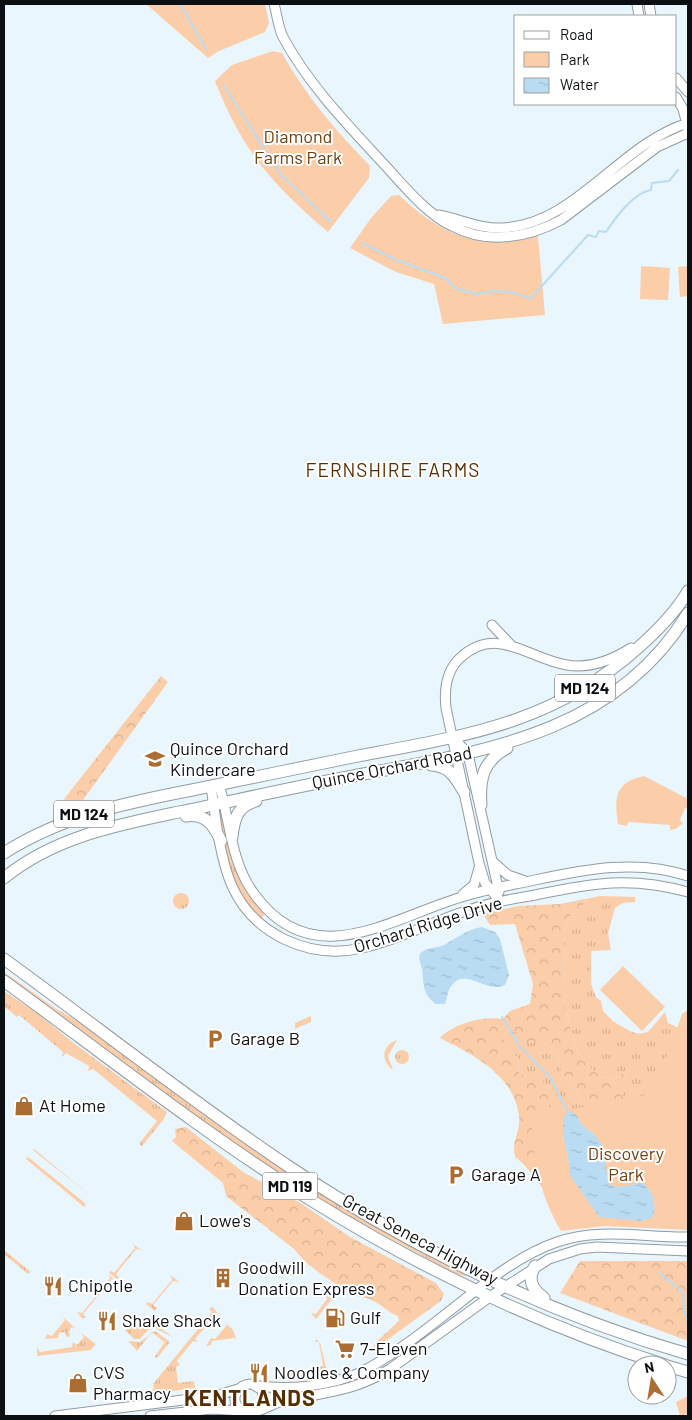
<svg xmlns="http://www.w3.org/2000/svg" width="692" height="1420" font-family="Barlow,sans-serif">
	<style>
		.grass { fill: url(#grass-tufts) }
		.forest { fill: url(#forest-crowns) }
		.park { fill: #fbcea9 }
		.water { fill: url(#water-ripples) }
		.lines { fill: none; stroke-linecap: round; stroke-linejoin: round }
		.stream { stroke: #b9dcf2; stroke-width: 2 }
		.tertiary-casing { stroke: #919ca3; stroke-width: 11 }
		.primary-casing { stroke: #919ca3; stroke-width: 13 }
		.tertiary { stroke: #fff; stroke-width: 9 }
		.primary { stroke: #fff; stroke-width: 11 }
		.labels { text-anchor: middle; stroke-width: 4; stroke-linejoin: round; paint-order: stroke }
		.shield { fill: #fff; stroke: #55585a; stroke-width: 1 }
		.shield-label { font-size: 16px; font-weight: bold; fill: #0c1013 }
		.park-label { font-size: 18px; fill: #71410f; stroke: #fff }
		.poi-label { font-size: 18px; fill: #0c1013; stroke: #fff; text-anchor: start }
		.street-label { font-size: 18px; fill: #0c1013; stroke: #fff }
		.neighbourhood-label { font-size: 19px; letter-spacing: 1px; fill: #572e00; stroke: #fff }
		.district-label { font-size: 22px; font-weight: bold; letter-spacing: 1px; fill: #572e00; stroke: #fff }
	</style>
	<defs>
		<pattern id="grass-tufts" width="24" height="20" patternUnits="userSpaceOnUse" patternTransform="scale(1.25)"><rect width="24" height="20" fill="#fbcea9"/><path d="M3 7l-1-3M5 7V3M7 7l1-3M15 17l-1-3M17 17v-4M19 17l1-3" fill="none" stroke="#d6b091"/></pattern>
		<pattern id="forest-crowns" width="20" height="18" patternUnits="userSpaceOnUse" patternTransform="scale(1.25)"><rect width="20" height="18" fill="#fbcea9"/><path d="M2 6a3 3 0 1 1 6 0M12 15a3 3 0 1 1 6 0" fill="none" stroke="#d6b091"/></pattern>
		<pattern id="water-ripples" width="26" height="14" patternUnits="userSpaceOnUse" patternTransform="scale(1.25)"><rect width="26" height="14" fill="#b9dcf2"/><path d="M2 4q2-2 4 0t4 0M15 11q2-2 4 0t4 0" fill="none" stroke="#9ebccf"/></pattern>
	</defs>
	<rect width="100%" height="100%" fill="#eaf6fd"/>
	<path class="grass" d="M225,813L253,899L265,912L262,918C232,906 224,842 218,815Z
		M173 901a8 8 0 1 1 16 0a8 8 0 1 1-16 0Z
		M600,896L635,897V902L623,903L615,908L608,933L611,950L591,951V984L596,997L601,1001L603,1011L614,1022L630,1031L638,1034L648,1032L665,1012L668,1023L679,1028L662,1068L632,1098H622V1084L630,1070L613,1079L601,1077L585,1063L575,1046L565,1005L564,931L570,916L586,902L585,899Z
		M4,972L55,1008L89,1028L227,1127L476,1276L474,1278L456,1274L356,1220L354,1222L259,1161L4,977Z
		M4,991L37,1013L75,1044L167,1112L164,1119L142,1146L139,1144L157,1121L93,1069L88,1071L89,1066L66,1053L62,1057L63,1052L19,1015L17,1017L4,1006Z
		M507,1030L516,1032L526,1043H543L557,1050L562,1073L578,1094L582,1110L554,1119L548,1104V1093L519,1074L518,1058L506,1048L503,1037Z
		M397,1040L388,1056L393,1070C380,1061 382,1045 397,1040Z
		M395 1057a7 7 0 1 1 14 0a7 7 0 1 1-14 0Z
		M34,1149L92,1197L33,1150Z
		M28,1157L86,1204L84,1207L26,1159Z
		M133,1244L141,1250L136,1249L116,1274L119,1277L117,1279L109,1273L111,1271L114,1273L135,1248Z
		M4,1250L31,1272L28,1274L4,1254Z
		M108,1274L116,1281L112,1279L105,1287L109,1290L107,1292L103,1290L83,1314L86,1317L83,1319L77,1312L82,1313L102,1289L99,1285L101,1283L104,1286L110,1278Z
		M171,1275L179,1282L173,1281L153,1305L157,1308L155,1311L146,1304L148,1302L152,1304L172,1280Z
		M325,1295L332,1299L316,1319L311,1313L316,1314L327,1299Z
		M212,1307L219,1314L215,1312L217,1314L195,1339L198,1342L193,1341L177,1361L180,1365L176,1367L178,1383L194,1381L195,1388L145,1395L144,1391L154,1389L153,1384L212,1312L209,1309Z
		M62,1316L76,1329L72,1327L68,1332L70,1335L69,1337L66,1336L65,1332L59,1333L58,1338L45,1339L47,1334L52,1336L65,1320Z
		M224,1321L233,1330L237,1341L235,1338L212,1341L211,1345L206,1346L211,1338L215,1339L227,1325Z
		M129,1322L139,1326L159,1327L174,1338L155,1328L148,1330L140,1339H134L126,1331Z
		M155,1331L170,1342L158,1357L154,1358L166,1340L164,1342L152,1332L137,1351L128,1341L140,1342Z
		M81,1333L96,1344L91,1350L37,1356V1347L40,1352L72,1347L73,1342L77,1345L84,1337Z
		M316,1339L320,1343L327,1371L276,1378L275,1375L319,1370V1367L323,1366L319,1342H315Z
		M688,1396V1416H680L676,1402Z"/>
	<path class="forest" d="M161,676L168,682L78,807L64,799Z
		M585,899L586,902L570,916L564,931L565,1005L575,1046L585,1063L601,1077L613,1079L630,1070L622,1084V1097L632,1098L662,1068L680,1026L688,1227L582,1110L578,1094L562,1073L557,1050L543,1043H526L516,1032L507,1030L503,1037L506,1048L518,1058L519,1074L542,1079L548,1093V1104L554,1119L550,1197C538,1184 530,1168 515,1157C511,1139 521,1133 519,1116C514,1075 474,1055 440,1038C454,1023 484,1016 503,1019L510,1011L530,1004L533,984L515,924L490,925L483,914L518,906L560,904Z
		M186,1127L243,1172L302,1204L350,1237L436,1283L444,1294L441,1301L369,1353L377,1341L399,1321L398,1316C389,1313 382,1305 372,1300C366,1297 359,1297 354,1295C333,1282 309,1269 294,1249L226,1196L223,1183L172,1141L176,1137L175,1129Z
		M580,1261H688V1341L560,1293Z"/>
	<path class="park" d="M146,4H265L269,23L265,32L219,51L208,58Z
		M273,51L282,53C305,95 337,132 370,166L369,178L328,232C272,185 242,150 215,81L232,65Z
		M399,195C440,234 481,253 538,236L545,315L443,324L434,284L396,272L350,248L371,218L391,196Z
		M641,266L670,268L668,300L640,299Z
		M688,266V296L680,297L678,267Z
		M644,776L688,799V808H685L680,820L683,823L676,829L670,830V825L628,822L627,826L618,824C614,798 615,782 644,776Z
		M623,966L665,1007L642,1031L600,990Z
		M688,1010V1230L604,1226L561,1231C539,1193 532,1157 532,1113L594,1106L645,1095L648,1079L668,1057L682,1014Z
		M311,1016V1022L295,1029V1023Z"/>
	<path class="water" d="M482,927L495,932L500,939L509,975L505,985C487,995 464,964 450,988C447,993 447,999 445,1004H436C422,994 424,984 422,969C421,963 418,960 420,954C427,946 438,949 446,944C458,937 468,929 482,927Z
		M571,1112L575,1113L583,1126L595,1135L602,1145L609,1185L621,1187L642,1183C653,1189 658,1207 652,1218L641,1221L599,1217L569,1174C571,1153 558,1137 565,1115Z"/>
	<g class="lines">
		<path class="stream" d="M180,4L206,49
			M224,86L281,175L330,221
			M362,243L396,260L444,277L457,289L477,294L494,291L510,292L531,298L588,235L596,237L599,231L606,232C616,217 633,193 651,190L652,183L669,181L678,170
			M502,1017L520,1047L550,1077L569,1115
			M661,1274L683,1292L684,1313L688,1321"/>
		<defs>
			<path id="tertiary" d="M274,4C277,14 278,27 283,37C311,89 353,130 392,173C409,192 429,215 452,226C488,245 527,238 561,220L657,147L688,133
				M637,4L639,16
				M649,4L651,16
				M676,78L688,92
				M676,97L683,109L688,128
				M439,215C460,219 480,229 502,228C576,225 619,144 688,123
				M492,625L511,645
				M453,737L468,754L499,892
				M219,784C230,821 231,864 255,895C314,976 394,916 465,896C488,889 512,885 535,880C586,869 638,859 688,876
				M211,786C215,816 220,859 232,886C254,935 310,960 362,948C399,940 433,921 469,910C490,902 513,899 535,895C593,883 630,876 688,892
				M493,862L508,875L525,881
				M463,894L474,885L479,868
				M500,901L485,883L479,863L446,708C444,690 446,671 460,658C497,624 528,659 567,665C590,669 612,660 631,648
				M258,1386C289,1390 330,1386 359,1373C392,1357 432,1325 461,1302C490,1279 522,1254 557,1242C600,1227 644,1238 688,1237
				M259,1410L264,1401L262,1390L252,1384C238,1383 228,1400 241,1410C252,1418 269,1405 280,1402C322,1392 352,1393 390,1369L491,1296L549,1259L580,1249L597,1247L688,1251
				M55,1416L215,1396L238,1389
				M150,1416L212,1409L242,1411"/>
			<path id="primary" d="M431,765C450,766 455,777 464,792
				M481,805C479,779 483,761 507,748
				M186,816C205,813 214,825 221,841
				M232,837C234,819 237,806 256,801
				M4,853C62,816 125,803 192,790C247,779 303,767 358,756C465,736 555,723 639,647C657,631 676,612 688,591
				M4,878C54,837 117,825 179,812C237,800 295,787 353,776C480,752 614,735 688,613
				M4,959C99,1028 191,1101 288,1166C410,1247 548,1314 688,1354
				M4,981C104,1054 201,1131 306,1197C418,1267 539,1325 665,1365
				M535,1266C527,1280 532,1289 544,1298
				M667,1366L688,1372"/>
		</defs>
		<use href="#tertiary" class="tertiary-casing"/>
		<use href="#primary" class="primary-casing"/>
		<use href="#tertiary" class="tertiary"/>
		<use href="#primary" class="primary"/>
	</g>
	<defs>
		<symbol id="school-bare" viewBox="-9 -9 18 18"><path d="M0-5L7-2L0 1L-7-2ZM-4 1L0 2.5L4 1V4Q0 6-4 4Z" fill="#ac6d33" stroke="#fff" stroke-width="2.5" paint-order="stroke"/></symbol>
		<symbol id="parking-bare" viewBox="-9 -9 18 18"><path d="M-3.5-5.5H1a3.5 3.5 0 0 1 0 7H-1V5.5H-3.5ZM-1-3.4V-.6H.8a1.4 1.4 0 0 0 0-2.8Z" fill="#ac6d33" stroke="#fff" stroke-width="2.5" paint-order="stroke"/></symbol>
		<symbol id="shop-bare" viewBox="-9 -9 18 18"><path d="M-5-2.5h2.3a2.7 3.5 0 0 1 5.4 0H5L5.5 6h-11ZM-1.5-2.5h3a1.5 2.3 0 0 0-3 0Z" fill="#ac6d33" stroke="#fff" stroke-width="2.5" paint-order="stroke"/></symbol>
		<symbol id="building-bare" viewBox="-9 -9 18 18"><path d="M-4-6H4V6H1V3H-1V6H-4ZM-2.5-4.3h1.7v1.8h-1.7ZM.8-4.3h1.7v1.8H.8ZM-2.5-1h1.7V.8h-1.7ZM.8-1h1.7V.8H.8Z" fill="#ac6d33" stroke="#fff" stroke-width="2.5" paint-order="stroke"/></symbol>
		<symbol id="restaurant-bare" viewBox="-9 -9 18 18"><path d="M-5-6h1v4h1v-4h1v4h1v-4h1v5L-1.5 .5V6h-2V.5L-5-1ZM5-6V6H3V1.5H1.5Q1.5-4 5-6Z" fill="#ac6d33" stroke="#fff" stroke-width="2.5" paint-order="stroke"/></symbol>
		<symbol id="fuel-bare" viewBox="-9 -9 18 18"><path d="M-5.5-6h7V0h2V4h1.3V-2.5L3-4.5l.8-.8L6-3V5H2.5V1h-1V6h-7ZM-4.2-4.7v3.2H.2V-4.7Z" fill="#ac6d33" stroke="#fff" stroke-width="2.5" paint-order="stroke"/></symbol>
		<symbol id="supermarket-bare" viewBox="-9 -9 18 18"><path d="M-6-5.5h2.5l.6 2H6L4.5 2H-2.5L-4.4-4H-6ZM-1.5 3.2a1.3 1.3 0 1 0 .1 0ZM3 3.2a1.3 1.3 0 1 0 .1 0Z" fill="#ac6d33" stroke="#fff" stroke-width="2.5" paint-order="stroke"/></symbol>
	</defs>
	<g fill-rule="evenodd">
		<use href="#school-bare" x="141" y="745" width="28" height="28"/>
		<use href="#parking-bare" x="201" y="1025" width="28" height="28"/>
		<use href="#shop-bare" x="10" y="1092" width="28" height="28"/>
		<use href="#parking-bare" x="442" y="1161" width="28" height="28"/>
		<use href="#shop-bare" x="170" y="1207" width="28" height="28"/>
		<use href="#building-bare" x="209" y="1264" width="28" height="28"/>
		<use href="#restaurant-bare" x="39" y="1272" width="28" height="28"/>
		<use href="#fuel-bare" x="321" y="1304" width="28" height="28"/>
		<use href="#restaurant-bare" x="93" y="1307" width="28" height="28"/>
		<use href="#supermarket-bare" x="331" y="1335" width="28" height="28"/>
		<use href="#restaurant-bare" x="245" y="1359" width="28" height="28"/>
		<use href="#shop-bare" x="64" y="1369" width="28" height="28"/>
	</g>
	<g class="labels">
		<g class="shield">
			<rect x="555" y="674.5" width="60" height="27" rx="4"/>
			<rect x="54" y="800.5" width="60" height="27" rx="4"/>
			<rect x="262.5" y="1172.5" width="55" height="27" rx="4"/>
		</g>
		<g class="shield-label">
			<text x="585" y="694">MD 124</text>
			<text x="84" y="820">MD 124</text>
			<text x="290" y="1192">MD 119</text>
		</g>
		<g class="park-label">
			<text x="298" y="143">Diamond<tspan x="298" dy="21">Farms Park</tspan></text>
			<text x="626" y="1160">Discovery<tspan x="626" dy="21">Park</tspan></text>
		</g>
		<g class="poi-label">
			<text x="170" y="755">Quince Orchard<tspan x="170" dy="21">Kindercare</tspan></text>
			<text x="230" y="1045">Garage B</text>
			<text x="39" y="1112">At Home</text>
			<text x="471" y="1181">Garage A</text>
			<text x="199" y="1227">Lowe's</text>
			<text x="238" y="1274">Goodwill<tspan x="238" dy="21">Donation Express</tspan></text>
			<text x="68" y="1292">Chipotle</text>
			<text x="350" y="1324">Gulf</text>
			<text x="122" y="1327">Shake Shack</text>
			<text x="360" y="1355">7-Eleven</text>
			<text x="93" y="1379">CVS<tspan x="93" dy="21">Pharmacy</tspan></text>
			<text x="274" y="1379">Noodles &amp; Company</text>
		</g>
		<g class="street-label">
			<text transform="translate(392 768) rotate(-11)" y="6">Quince Orchard Road</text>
			<text transform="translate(428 925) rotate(-17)" y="6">Orchard Ridge Drive</text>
			<text transform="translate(420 1240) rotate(28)" y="6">Great Seneca Highway</text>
		</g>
		<g class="neighbourhood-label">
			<text x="393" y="477">FERNSHIRE FARMS</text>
		</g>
		<g class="district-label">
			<text x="250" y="1406">KENTLANDS</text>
		</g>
	</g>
	<rect width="692" height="1420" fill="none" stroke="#0c1013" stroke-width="10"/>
	<rect x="514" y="15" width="162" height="90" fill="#ffffff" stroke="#9e9fa1"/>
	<rect x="524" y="31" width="25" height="8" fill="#ffffff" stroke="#9e9fa1"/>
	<text x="560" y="40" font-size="15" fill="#0c1013">Road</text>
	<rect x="524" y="52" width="25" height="15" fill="#fbcea9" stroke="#9e9fa1"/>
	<text x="560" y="65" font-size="15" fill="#0c1013">Park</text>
	<rect x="524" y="78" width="25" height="15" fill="url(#water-ripples)" stroke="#9e9fa1"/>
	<text x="560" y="90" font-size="15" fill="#0c1013">Water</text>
	<g transform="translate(652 1380) rotate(348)"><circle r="24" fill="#ffffff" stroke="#9e9fa1"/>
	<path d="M0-4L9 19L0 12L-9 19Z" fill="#ac6d33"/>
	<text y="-8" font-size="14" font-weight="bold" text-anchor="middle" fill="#0c1013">N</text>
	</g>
</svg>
